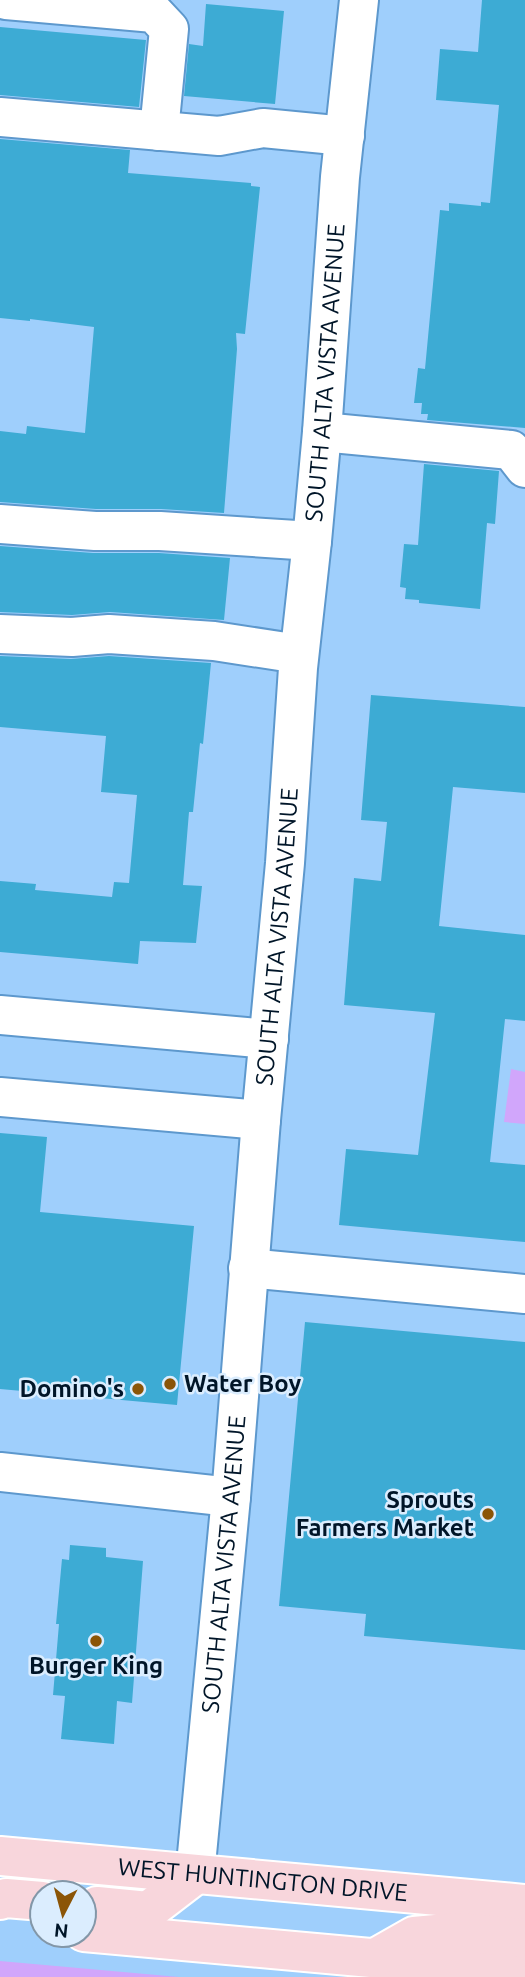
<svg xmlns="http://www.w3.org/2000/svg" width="525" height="1977" font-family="Ubuntu,sans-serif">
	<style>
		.green { fill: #d1a6fb }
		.building { fill: #3dabd4 }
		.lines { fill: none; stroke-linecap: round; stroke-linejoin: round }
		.minor-casing { stroke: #5d98cd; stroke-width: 42 }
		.major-casing { stroke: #fff; stroke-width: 42 }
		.minor { stroke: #fff; stroke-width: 38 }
		.major { stroke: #f8d6dc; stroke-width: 38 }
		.poi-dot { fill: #8b5507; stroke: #dbedfe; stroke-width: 2.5 }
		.labels { text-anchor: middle; stroke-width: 5; stroke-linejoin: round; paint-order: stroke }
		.street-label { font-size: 24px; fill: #001528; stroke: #dbedfe }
		.poi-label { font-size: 24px; font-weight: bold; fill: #001528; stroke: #dbedfe; text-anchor: end }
	</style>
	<rect width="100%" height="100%" fill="#9fcffc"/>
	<path class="green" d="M511,1069L525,1072V1124L504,1122Z
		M0,1961L179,1977H0Z"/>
	<path class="building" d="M482,0H525V428L427,420L428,414H421L422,403H414L418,368L425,369L440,210L449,211V203L481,206V202L490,203L499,105L436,100L440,49L478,52Z
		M206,4L284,11L275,104L184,96L189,44L203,46Z
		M0,27L146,40L139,107L0,95Z
		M0,139L130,150L128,173L251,183V186L260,187L245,334L236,333L237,349L224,513L161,509H96L0,502V431L26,434L27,426L85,433L94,327L30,319V321L0,318Z
		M424,464L499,471L495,524L487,523L480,609L419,603V600L405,599L406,588L400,587L404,544L418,545Z
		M0,546L93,553H159L230,558L224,620L110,612L72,615L0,612Z
		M0,656L71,659L109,656L211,663L203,744L200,743L193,812H189L183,885L202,886L196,943L140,941L138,964L0,952V881L36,884L35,890L112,897L114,882L129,883L137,795L101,792L106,736L0,727Z
		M371,695L525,707V793L453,787L439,926L525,935V1021L505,1019L490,1162L525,1165V1242L339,1225L346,1149L418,1155L435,1013L344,1005L354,878L381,881L387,822L361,820Z
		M0,1133L47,1137L40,1212L194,1226L177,1405L0,1389Z
		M305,1322L525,1342V1650L364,1636L366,1614L279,1606Z
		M70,1545L106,1548V1557L143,1561L132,1703L117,1701L114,1744L61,1739L65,1696L53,1695L59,1624H56L62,1559L69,1560Z"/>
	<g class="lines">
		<defs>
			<g id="minor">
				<path d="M6,0L154,13L169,29L159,131"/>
				<path d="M0,117L219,136L263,128L345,136"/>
				<path d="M322,432L511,450L525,468"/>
				<path d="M0,524L95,531H160L312,541"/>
				<path d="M0,634L72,637L109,634L214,641L299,654"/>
				<path d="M0,1015L269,1039"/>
				<path d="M0,1097L261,1120"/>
				<path d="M248,1268L525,1294"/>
				<path d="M0,1472L231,1497"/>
				<path id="s1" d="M195,1875L231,1497L261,1120L285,863L298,668L312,541L322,432L340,177L359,0"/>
			</g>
			<g id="major">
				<path id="s2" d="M0,1856L525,1904"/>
				<path d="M0,1900L6,1898L42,1901"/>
				<path d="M97,1906L148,1911L195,1875"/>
				<path d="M84,1932L525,1972"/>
				<path d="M377,1957L414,1936L458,1932L525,1938"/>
			</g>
		</defs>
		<use href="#minor" class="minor-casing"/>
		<use href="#major" class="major-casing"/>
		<use href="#minor" class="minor"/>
		<use href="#major" class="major"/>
	</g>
	<g class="poi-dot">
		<circle cx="170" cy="1384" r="7"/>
		<circle cx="138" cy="1389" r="7"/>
		<circle cx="488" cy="1514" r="7"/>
		<circle cx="96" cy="1641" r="7"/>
	</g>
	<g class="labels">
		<g class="street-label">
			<text dy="8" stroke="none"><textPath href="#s1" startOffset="1508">SOUTH ALTA VISTA AVENUE</textPath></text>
			<text dy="8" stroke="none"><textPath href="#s1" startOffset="942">SOUTH ALTA VISTA AVENUE</textPath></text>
			<text dy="8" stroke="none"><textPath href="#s1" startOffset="312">SOUTH ALTA VISTA AVENUE</textPath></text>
			<text dy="8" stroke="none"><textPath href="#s2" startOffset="264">WEST HUNTINGTON DRIVE</textPath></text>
		</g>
		<g class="poi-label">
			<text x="184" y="1392" text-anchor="start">Water Boy</text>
			<text x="124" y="1397">Domino's</text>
			<text x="474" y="1508">Sprouts<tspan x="474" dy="28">Farmers Market</tspan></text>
			<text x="96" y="1674" text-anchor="middle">Burger King</text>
		</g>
	</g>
	<g transform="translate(63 1914) rotate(186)"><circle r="33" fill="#dbedfe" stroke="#8397a8" stroke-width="2"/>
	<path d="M0-5L12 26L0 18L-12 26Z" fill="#8b5507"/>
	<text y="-10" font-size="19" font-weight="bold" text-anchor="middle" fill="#001528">N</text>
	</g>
</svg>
